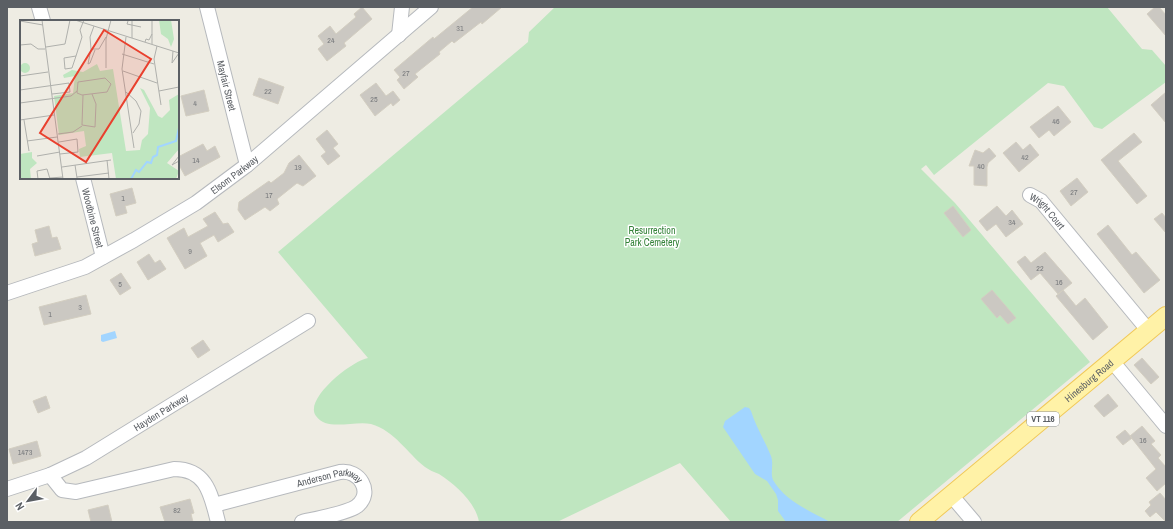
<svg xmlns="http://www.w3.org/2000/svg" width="1173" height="529" font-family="'Archivo Narrow',sans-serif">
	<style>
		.green { fill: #bfe6c0 }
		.water { fill: #a2d5ff }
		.building { fill: #cbc8c2; stroke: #d3cec1 }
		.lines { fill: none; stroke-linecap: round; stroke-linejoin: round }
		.minor-casing { stroke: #b6b9bd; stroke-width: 16 }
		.major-casing { stroke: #f1c959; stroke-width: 20 }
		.minor { stroke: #fff; stroke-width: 14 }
		.major { stroke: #fff2a7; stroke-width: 18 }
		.labels { text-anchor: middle; stroke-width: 3; stroke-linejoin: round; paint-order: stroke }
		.number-label { font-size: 8px; fill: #77797c }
		.shield { fill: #fff; stroke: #8c8f92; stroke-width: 1 }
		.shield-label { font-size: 9px; font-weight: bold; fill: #5b5f64 }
		.street-label { font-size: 10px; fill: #5b5f64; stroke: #fff }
		.park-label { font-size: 10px; fill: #348239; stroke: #fff }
		.inset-river { fill: none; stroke: #a2d5ff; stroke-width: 2 }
		.inset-road { fill: none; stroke: #afb0ac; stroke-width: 1 }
		.view { fill: #e9402e; fill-opacity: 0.15; stroke: #e9402e; stroke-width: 2 }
		.inset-edge { fill: none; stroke: #5b5f64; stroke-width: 2 }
	</style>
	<rect width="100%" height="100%" fill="#eeece3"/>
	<path class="green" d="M555,7H1107L1142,49L1152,50L1166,66V82L1102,129L1094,127L1064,86L1048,83L934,175L926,165L921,169L955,203L1090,362L897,522H731L680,463L557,522H479C476,503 455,484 439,474C434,472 429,470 425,467C407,453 395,431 371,424C355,420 327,432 316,416C303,399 353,360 368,358L278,252L528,42L529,32Z"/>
	<path class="water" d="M115,331L117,338L103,342L101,341V335Z
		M745,407L749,408L751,411C756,427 765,441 771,456C774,464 770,473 773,480C785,501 810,511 830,522H786L778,511V500L776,494L767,481L755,474L723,427L725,421Z"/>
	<path class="building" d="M362,7L372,19L344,43L346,46L327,61L318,49L324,44L318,36L330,26L336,34L356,17L354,14Z
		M473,7H502L482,24L481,22L454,43L452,41L439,52L440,54L415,74L418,77L404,89L397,80L400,77L394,70L433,37L434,39Z
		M1155,7H1159L1166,15V36L1147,14Z
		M259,78L284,87L278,104L253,95Z
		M376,83L386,96L393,91L400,100L393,106L391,103L375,116L360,95Z
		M204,90L209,111L186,116L181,96Z
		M1166,92V123L1151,105Z
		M1058,106L1071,122L1054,136L1049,130L1039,138L1030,127Z
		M327,130L338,144L333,148L340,156L328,165L321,156L326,152L316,139Z
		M1134,133L1142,142L1118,161L1147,196L1137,204L1101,160Z
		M1016,142L1023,150L1030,144L1039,155L1019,172L1003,153Z
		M203,144L207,151L215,146L220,157L185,176L178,163V157Z
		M989,148L996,156L988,163L987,167V186L974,185V166H969L975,150L983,153Z
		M299,155L316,176L303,186L297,183L277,199L279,204L270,211L265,207L245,220L238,210L239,202L269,181L271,183L284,173L289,163Z
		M1077,178L1088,192L1071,206L1060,191Z
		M132,188L136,203L125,206L127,213L116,216L110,194Z
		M953,206L971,230L963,237L944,213Z
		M997,206L1006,216L1012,210L1023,224L1006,237L996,224L987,231L979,221Z
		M215,212L223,224L228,223L234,232L218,242L214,235L200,243L207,256L185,269L167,238L184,228L188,237L208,226L203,219Z
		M1162,213L1166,218V233L1154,219Z
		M1108,225L1132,255L1136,252L1160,280L1144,293L1097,234Z
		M49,226L52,238L57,237L61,249L35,256L32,244L38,242L35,230Z
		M1045,252L1072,283L1058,294L1040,273L1031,280L1017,262L1025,256L1031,263Z
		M149,254L155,263L160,260L166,269L148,280L137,262Z
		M121,273L131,288L120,295L110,280Z
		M992,290L1016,318L1008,324L1000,315L997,318L981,299Z
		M1063,290L1076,306L1085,298L1108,327L1093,340L1056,296Z
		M86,295L91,314L44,325L39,307Z
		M203,340L210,350L198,358L191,348Z
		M1142,358L1159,377L1151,384L1134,365Z
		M1108,394L1118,406L1104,417L1094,406Z
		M46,396L50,408L38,413L33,401Z
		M1142,426L1155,441L1151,444L1161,455L1158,458L1166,467V483L1157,491L1146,478L1156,469L1130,436Z
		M1125,430L1132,438L1123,445L1116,437Z
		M37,441L41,456L13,464L9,449Z
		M1160,493L1166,500V522L1156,512L1150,517L1145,511L1151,505L1149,502Z
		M190,499L194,513L191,514L193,522H165L160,507Z
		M108,505L112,522H91L88,510Z"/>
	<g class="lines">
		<defs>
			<g id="minor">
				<path d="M39,7L43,21"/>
				<path id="s1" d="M207,7L247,165"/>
				<path d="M399,35L402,7"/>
				<path id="s2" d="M83,178L103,257"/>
				<path id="s3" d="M1030,195L1041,201L1148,330"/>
				<path id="s4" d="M7,293L85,267L134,240L196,203L247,165L431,7"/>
				<path d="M1112,361L1166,426"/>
				<path d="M50,475L62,490L76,492L174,469C207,469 211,495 218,522"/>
				<path id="s5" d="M7,489L50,475L86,458L308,321"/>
				<path d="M951,495L974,522"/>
				<path id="s6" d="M214,505L340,472C359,469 374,492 357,506C348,513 315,519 302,522"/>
			</g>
			<g id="major">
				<path id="s7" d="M919,522L1166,316"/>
			</g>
		</defs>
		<use href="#minor" class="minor-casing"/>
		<use href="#major" class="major-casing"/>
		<use href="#minor" class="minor"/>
		<use href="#major" class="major"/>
	</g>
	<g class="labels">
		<g class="number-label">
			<text x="460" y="31">31</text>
			<text x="331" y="43">24</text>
			<text x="406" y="76">27</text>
			<text x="268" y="94">22</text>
			<text x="374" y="102">25</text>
			<text x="195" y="106">4</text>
			<text x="1056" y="124">46</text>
			<text x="1025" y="160">42</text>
			<text x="196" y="163">14</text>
			<text x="981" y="169">40</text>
			<text x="298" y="170">19</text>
			<text x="1074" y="195">27</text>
			<text x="269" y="198">17</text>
			<text x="123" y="201">1</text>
			<text x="1012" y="225">34</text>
			<text x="190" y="254">9</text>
			<text x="1040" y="271">22</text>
			<text x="1059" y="285">16</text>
			<text x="120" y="287">5</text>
			<text x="80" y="310">3</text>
			<text x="50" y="317">1</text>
			<text x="1143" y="443">16</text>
			<text x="25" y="455">1473</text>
			<text x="177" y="513">82</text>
		</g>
		<rect class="shield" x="1027" y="412" width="32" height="14" rx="3"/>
		<g class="shield-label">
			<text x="1043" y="422">VT 116</text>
		</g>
		<g class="street-label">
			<text dy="4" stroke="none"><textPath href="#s1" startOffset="81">Mayfair Street</textPath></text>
			<text dy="4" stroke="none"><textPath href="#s4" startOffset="258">Elsom Parkway</textPath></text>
			<text dy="4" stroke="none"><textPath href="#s3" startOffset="24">Wright Court</textPath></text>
			<text dy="4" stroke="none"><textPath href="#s2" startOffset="41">Woodbine Street</textPath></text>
			<text dy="4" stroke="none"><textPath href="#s7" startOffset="221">Hinesburg Road</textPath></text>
			<text dy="4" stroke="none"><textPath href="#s5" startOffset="173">Hayden Parkway</textPath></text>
			<text dy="4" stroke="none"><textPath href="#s6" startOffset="120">Anderson Parkway</textPath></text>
		</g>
		<g class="park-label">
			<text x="652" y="234">Resurrection<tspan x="652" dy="12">Park Cemetery</tspan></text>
		</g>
	</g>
	<g transform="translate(20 20)">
		<rect width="159" height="159" fill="#eeece3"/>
		<path d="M139,0H151L154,19L151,27L148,19L141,14ZM0 48a5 5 0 1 1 10 0a5 5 0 1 1-10 0ZM77,44L80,51L93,49L106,131L120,130L122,120L128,114L130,88L120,68L124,70L138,96L142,98L150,90L149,80L159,74V129L147,143L159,151L156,159H96L92,133L60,137L59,129L66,126L64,111L39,115L34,76L53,73L55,56L44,58L43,55L52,50L63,52ZM12,132V138L17,143L10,149L11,159H0V134Z" fill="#bfe6c0"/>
		<path class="inset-river" d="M111,159L116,150L119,152L127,142L131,143L133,137L137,135L138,127L156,121L159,108"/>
		<path class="inset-road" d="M22,0L43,159M55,0L159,33M132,0V24M0,1L23,5M108,1L107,4L121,7M112,1V18M106,17L102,49L114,128M125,22L126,19L129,20L132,14M0,25L11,24L18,29H25M137,26L134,39L141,85M26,27L45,24L50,0M71,29L70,17L74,6M75,30L70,43L68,44L71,29H79L86,17M153,31L152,43L159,33M102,34L134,44M56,36L44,38L45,49L52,48L56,36L62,17L60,10L64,0M86,48V19L91,0M103,51L137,63M0,56L28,52M85,58L91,64L87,72L62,75L57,73L58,62ZM0,70L49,63L50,72L32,74M139,71L159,67M106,72L116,81L121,91L119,104L113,113M63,75L62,105L75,107L76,84L72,74M0,83L51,76L57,71M0,100L34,95M4,100L9,131M38,114L53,112L62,106M7,121L37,117M39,122L57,119M40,134L58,132L57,119M17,136L40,132M159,136L152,145L159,141M87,140L89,159M55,145L57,158M42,147L91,140M57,157L89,153M30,158L43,157M18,159L17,151L27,149L30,159"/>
		<path class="view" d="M84,10L131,39L66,142L20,113Z"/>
		<rect width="159" height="159" class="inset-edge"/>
	</g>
	<rect width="1173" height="529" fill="none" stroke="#5b5f64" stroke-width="16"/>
	<g transform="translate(28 501) rotate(238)" stroke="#ffffff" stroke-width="3" paint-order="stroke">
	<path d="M0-3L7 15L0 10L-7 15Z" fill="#5b5f64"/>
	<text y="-6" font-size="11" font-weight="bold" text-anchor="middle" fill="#5b5f64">N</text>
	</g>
</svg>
